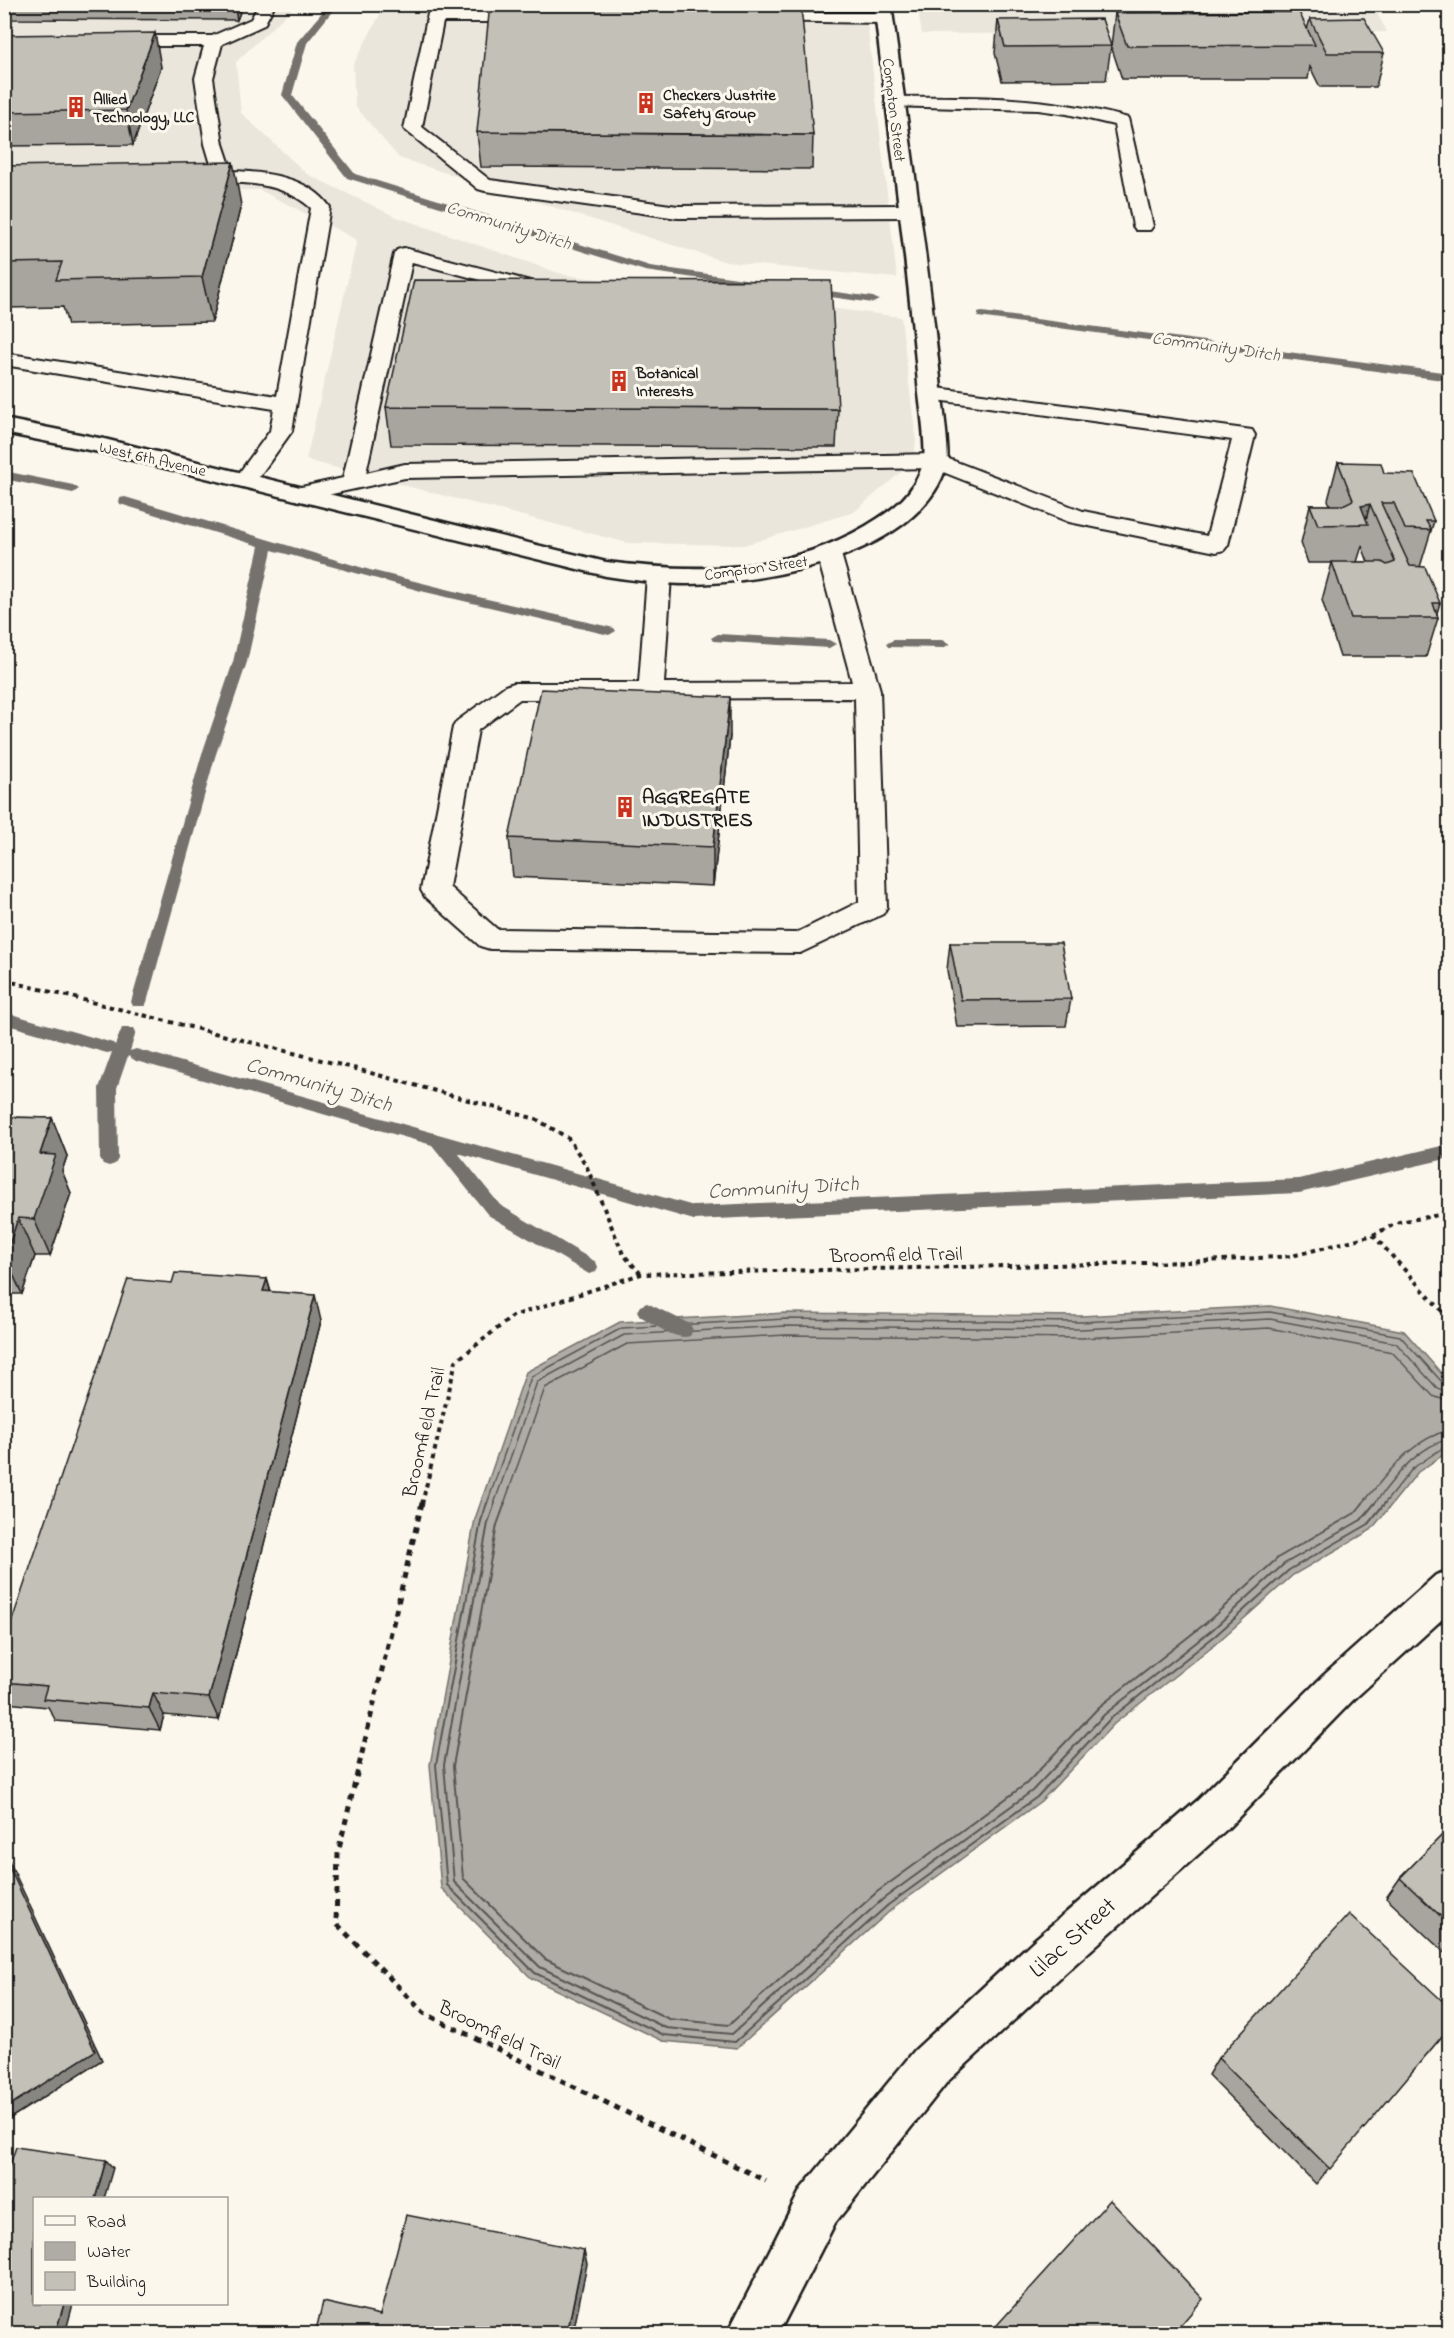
<svg xmlns="http://www.w3.org/2000/svg" width="1454" height="2338" font-family="'Indie Flower',sans-serif">
	<style>
		.built { fill: #eae6dc }
		.water { fill: #afaca5; stroke: #74726e; stroke-width: 1.5 }
		.lines { fill: none; stroke-linecap: round; stroke-linejoin: round }
		.shore-far1 { stroke: #575653; stroke-width: 1.5 }
		.shore { stroke: #575653; stroke-width: 2 }
		.stream { fill: #74726e; fill-rule: evenodd }
		.lane-casing { stroke: #1c1c1c; stroke-width: 4 }
		.street-casing { stroke: #1c1c1c; stroke-width: 5 }
		.path-far1 { stroke: #1c1c1c; stroke-width: 4; stroke-dasharray: 4.5 4.5; stroke-linecap: butt }
		.path { stroke: #1c1c1c; stroke-width: 5; stroke-dasharray: 6 6; stroke-linecap: butt }
		.lane { fill: #fbf7ec; fill-rule: evenodd }
		.street { fill: #fbf7ec; fill-rule: evenodd }
		.wall { fill: #a8a59e; stroke: #1c1c1c; stroke-width: 1.5; fill-rule: evenodd }
		.shaded-wall { fill: #888681; stroke: #1c1c1c; stroke-width: 1.5 }
		.building { fill: #c3c0b8; stroke: #1c1c1c; stroke-width: 1.5 }
		.labels { text-anchor: middle; stroke-width: 6; stroke-linejoin: round; paint-order: stroke }
		.far-poi-label { font-size: 16px; font-weight: bold; fill: #1c1c1c; stroke: #fbf7ec; text-anchor: start }
		.far-street-label { font-size: 16px; fill: #1c1c1c; stroke: #fbf7ec }
		.far-water-label { font-size: 18px; font-style: italic; fill: #575653; stroke: #fbf7ec }
		.poi-label { font-size: 20px; font-weight: bold; fill: #1c1c1c; stroke: #fbf7ec; text-anchor: start }
		.street-label { font-size: 20px; fill: #1c1c1c; stroke: #fbf7ec }
		.water-label { font-size: 21px; font-style: italic; fill: #575653; stroke: #fbf7ec }
		.near-street-label { font-size: 24px; fill: #1c1c1c; stroke: #fbf7ec }
	</style>
	<rect width="100%" height="100%" fill="#fbf7ec"/>
	<filter id="ink" filterUnits="userSpaceOnUse"><feTurbulence type="fractalNoise" baseFrequency=".0167" numOctaves="2"/><feDisplacementMap in="SourceGraphic" scale="12" xChannelSelector="R" yChannelSelector="G"/><feConvolveMatrix kernelMatrix="1 2 1 2 8 2 1 2 1" color-interpolation-filters="sRGB"/></filter>
	<g filter="url(#ink)">
		<path class="built" d="M1449,4L1450,11H1376L1387,32L922,34L917,5Z
			M4,5H296L236,62L241,113L307,174L394,216L565,275L901,317L916,441L913,462L854,512L744,545L628,543L306,460L357,240L260,190L5,193Z
			M385,5H865L897,278L726,262L399,158L355,106L353,65Z"/>
		<path class="water" d="M1270,1306L1404,1331L1449,1382V1451L1418,1472L1371,1530L1293,1575L1220,1640L1114,1724L1041,1801L891,1910L737,2048L663,2041L531,1978L441,1888L430,1765L475,1519L526,1372L620,1322L785,1313L1081,1316Z"/>
		<g class="lines">
			<path class="shore-far1" d="M487,1504L531,1377L622,1328L785,1319L1081,1322L1270,1312L1400,1336L1443,1383L1450,1385
				M494,1504L537,1382L624,1335L785,1326L1081,1329L1270,1319L1396,1343L1437,1388L1450,1393
				M504,1504L545,1388L627,1344L786,1335L1082,1338L1269,1328L1392,1352L1433,1396L1450,1402
				M1362,1504C1387,1475 1410,1439 1450,1430
				M1374,1504C1394,1479 1416,1446 1450,1439
				M1384,1504L1413,1468L1444,1447L1450,1446"/>
			<path class="shore" d="M487,1503L481,1521L436,1765L447,1885L535,1973L664,2035L735,2042L888,1905L1037,1797L1110,1719L1216,1635L1289,1570L1367,1525L1385,1503
				M495,1503L488,1523L444,1765L454,1882L540,1967L666,2028L732,2034L883,1899L1032,1791L1105,1714L1212,1630L1284,1564L1361,1520L1375,1503
				M505,1503L497,1525L453,1766L463,1878L545,1959L669,2019L729,2025L877,1892L1026,1784L1099,1707L1206,1623L1279,1557L1355,1513L1363,1503"/>
			<path class="stream" d="M329,4H338L307,43L292,95L355,174L650,266L759,281L765,284L759,287L645,271L347,178L282,95L297,42Z
				M807,288L873,297L879,300L873,303L803,293V289Z
				M982,312L1450,373V381L978,317V313Z
				M4,471L73,485L79,489L73,493L4,479Z
				M125,497L370,570L487,599L614,628L616,631L609,635L421,591L272,550L247,662L215,757L147,1002L145,1006H133L131,1002L201,757L233,662L259,546L120,504L119,501L120,498Z
				M718,634L829,640L836,644L829,648L713,641L711,638Z
				M893,640H943L950,644L943,648L888,647L886,644Z
				M4,1012L113,1043L115,1045L122,1028H134L136,1032L130,1051L136,1049L694,1206L1299,1179L1450,1144V1158L1299,1193L694,1220L458,1153L500,1205L596,1262L598,1267L596,1272L589,1274L488,1215L432,1145L136,1061L128,1056L117,1088L118,1159L115,1164L109,1166L103,1164L100,1159L99,1088L112,1052L107,1053L4,1024Z
				M647,1303L690,1324L693,1330L690,1336C675,1341 654,1324 640,1316L637,1311L640,1306Z"/>
			<defs>
				<path id="lane" d="M259,4H275L264,25L222,44L213,78L223,144L232,171C265,172 310,177 330,207L292,431L253,485L245,487L237,485L234,480L270,431L274,409L4,365V353L277,396L311,208C279,179 235,182 193,183L186,181L184,177L186,173L213,171L205,144L195,78L204,46H113L105,41L113,36H212L251,19Z
					M430,4H446L445,12H531L539,17L531,22H443L422,127L490,180L678,206L909,205L916,207L918,211L916,215L909,217L678,218L485,191L478,189L404,129Z
					M761,13H883L891,18L883,23L755,21L753,18L755,15Z
					M894,97C974,96 1051,96 1128,118L1153,226L1150,230H1136L1133,226L1114,125L1067,114L1038,110L888,106L885,102L888,98Z
					M404,248L553,287L556,291L553,295L546,297L412,262L366,473L405,464L936,454L1083,511L1207,536L1232,440L922,398L919,393L922,388L930,387L1252,430L1255,435L1228,545L1224,550L1216,552L1069,522L933,468L405,478L300,501L292,499L289,494L292,489L343,478L394,254L397,250Z
					M829,547L837,549L841,554L880,690L887,907L883,914L800,953L490,949L480,946L425,897L421,890L453,727L457,721L505,686L514,683H639L647,576L651,571L659,569L667,571L671,576L664,683L852,682L817,554L821,549ZM855,698L859,902L796,933L497,929L449,887L478,730L520,699Z"/>
				<path id="street" d="M874,4H891C908,129 927,253 940,378C941,395 950,449 947,463C924,554 766,584 687,584C660,584 633,580 606,576L104,453L4,433V419L104,439L606,562C698,573 783,574 866,526C894,509 912,497 923,464C928,451 919,400 918,383C907,257 889,131 874,4Z
					M1450,1570V1612L1352,1701L1228,1828L1065,1973L947,2082L835,2223L778,2334H727L801,2189L915,2050L1033,1941L1198,1800L1324,1675L1436,1575Z"/>
			</defs>
			<use href="#lane" class="lane-casing"/>
			<use href="#street" class="street-casing"/>
			<path class="path-far1" d="M4,980L353,1068L536,1119L568,1138L586,1165L623,1254L641,1274
				M1373,1235L1450,1320
				M422,1504L456,1361L513,1316L641,1274L1189,1262L1292,1256L1373,1235L1399,1222L1450,1213"/>
			<path class="path" d="M422,1503L338,1853L336,1923L424,2013L766,2181"/>
			<use href="#lane" class="lane"/>
			<use href="#street" class="street"/>
		</g>
		<path class="wall" d="M4,4H243L237,20L4,19Z
			M1115,13L1307,30L1310,19L1384,53L1376,87H1320L1310,67L1308,79H1122L1111,46L1106,80L1002,81L995,53L998,20L1111,46Z
			M4,35L161,67L133,145L4,146Z
			M477,132L813,135L812,169L481,167Z
			M4,166L241,205L212,322L68,325L63,307L4,308Z
			M386,407L838,409L836,447L391,445Z
			M1338,462L1384,473L1434,521L1420,567L1440,603L1437,613L1438,618L1426,657H1340L1322,600L1332,563H1308L1301,543L1310,505H1330L1328,500ZM1362,546L1368,562H1357Z
			M730,736L713,886L513,877L509,838Z
			M950,943L1071,999L1066,1026L957,1027L947,970Z
			M4,1117L52,1118L67,1156L62,1171L71,1193L50,1256H35L22,1294H4Z
			M267,1279L271,1292L321,1321L219,1720L164,1715L160,1730L56,1721L48,1707L6,1703L4,1701V1644L172,1283Z
			M1449,1828V1957L1386,1898L1400,1878Z
			M1449,2028L1316,2184L1208,2075L1218,2058Z"/>
		<path class="shaded-wall" d="M234,4H243L237,20Z
			M155,33L161,67L133,145L126,110Z
			M233,162L241,205L212,322L202,277Z
			M1370,504L1365,524L1361,506Z
			M730,697V736L713,886V847Z
			M52,1118L67,1156L62,1171L71,1193L50,1256L34,1219L40,1154Z
			M18,1218L35,1256L22,1294L5,1257Z
			M267,1279L274,1305L263,1291Z
			M315,1295L321,1321L219,1720L209,1698Z
			M153,1693L164,1715L160,1730L149,1708Z
			M4,1850L102,2060L9,2119L4,2115Z
			M106,2160L113,2168L104,2199H95Z
			M584,2250L587,2264L573,2334H567Z
			M64,2304H73L65,2334H55Z"/>
		<path class="building" d="M490,4L801,6L813,135L477,132Z
			M1299,12L1315,45L1127,46L1115,13Z
			M1364,18L1384,53H1327L1310,19Z
			M1102,19L1111,46L1005,47L998,20Z
			M155,33L126,110L4,112V35Z
			M233,162L202,277L56,280L62,262L4,263V166Z
			M414,280L831,281L838,409L386,407Z
			M1338,462L1381,463L1384,473L1414,474L1434,521H1426L1431,530L1405,529L1394,503H1381L1410,566L1425,567L1440,603H1433L1438,618H1351L1332,562H1382L1387,565L1395,562L1370,504L1361,506L1368,524L1318,525L1310,505H1343L1353,500Z
			M541,689L730,697L713,847L509,838Z
			M950,943H1061L1071,999L961,1000Z
			M4,1117L52,1118L40,1154L56,1155L34,1219L18,1218L5,1257H4Z
			M175,1273L267,1279L263,1291L315,1295L209,1698L153,1693L149,1708L43,1699L47,1686L4,1682V1644L128,1279L172,1283Z
			M1449,1828V1924L1400,1878Z
			M4,1856L95,2051L4,2109Z
			M1349,1914L1449,2007V2028L1330,2169L1218,2058Z
			M16,2147L106,2160L95,2199H34V2304H64L55,2334H4V2181Z
			M1110,2200L1203,2299L1173,2334H989Z
			M406,2215L584,2250L567,2334H315L323,2302L380,2315Z"/>
	</g>
	<defs>
		<symbol id="building-bare" viewBox="-9 -9 18 18"><path d="M-4-6H4V6H1V3H-1V6H-4ZM-2.5-4.3h1.7v1.8h-1.7ZM.8-4.3h1.7v1.8H.8ZM-2.5-1h1.7V.8h-1.7ZM.8-1h1.7V.8H.8Z" fill="#c8321e" stroke="#fbf7ec" stroke-width="2.5" paint-order="stroke"/></symbol>
	</defs>
	<g fill-rule="evenodd">
		<use href="#building-bare" x="631" y="88" width="30" height="30"/>
		<use href="#building-bare" x="61" y="92" width="30" height="30"/>
		<use href="#building-bare" x="604" y="366" width="30" height="30"/>
		<use href="#building-bare" x="610" y="792" width="30" height="30"/>
	</g>
	<g class="labels">
		<g class="far-poi-label">
			<text x="663" y="100">Checkers Justrite<tspan x="663" dy="18">Safety Group</tspan></text>
			<text x="93" y="104">Allied<tspan x="93" dy="18">Technology, LLC</tspan></text>
			<text x="636" y="378">Botanical<tspan x="636" dy="18">Interests</tspan></text>
		</g>
		<g class="far-street-label">
			<text transform="translate(895 110) rotate(83)" y="6">Compton Street</text>
			<text transform="translate(153 458) rotate(13)" y="6">West 6th Avenue</text>
			<text transform="translate(756 567) rotate(-8)" y="6">Compton Street</text>
		</g>
		<g class="far-water-label">
			<text transform="translate(509 225) rotate(17)" y="6">Community Ditch</text>
			<text transform="translate(1216 346) rotate(8)" y="6">Community Ditch</text>
		</g>
		<g class="poi-label">
			<text x="642" y="803">AGGREGATE<tspan x="642" dy="23">INDUSTRIES</tspan></text>
		</g>
		<g class="street-label">
			<text transform="translate(896 1254) rotate(-1)" y="7">Broomfield Trail</text>
			<text transform="translate(423 1432) rotate(-77)" y="7">Broomfield Trail</text>
			<text transform="translate(500 2034) rotate(26)" y="7">Broomfield Trail</text>
		</g>
		<g class="water-label">
			<text transform="translate(319 1084) rotate(16)" y="7">Community Ditch</text>
			<text transform="translate(783 1187) rotate(-3)" y="7">Community Ditch</text>
		</g>
		<g class="near-street-label">
			<text transform="translate(1072 1937) rotate(-42)" y="8">Lilac Street</text>
		</g>
	</g>
	<rect width="1454" height="2338" fill="none" stroke="#fbf7ec" stroke-width="24"/>
	<rect x="12" y="12" width="1430" height="2314" fill="none" stroke="#1c1c1c" stroke-width="2" filter="url(#ink)"/>
	<rect x="33" y="2197" width="195" height="108" fill="#fbf7ec" stroke="#a29f99" stroke-width="1.5"/>
	<rect x="45" y="2216" width="30" height="9" fill="#fbf7ec" stroke="#a29f99" stroke-width="1.5"/>
	<text x="87" y="2227" font-size="18" fill="#1c1c1c">Road</text>
	<rect x="45" y="2242" width="30" height="18" fill="#afaca5" stroke="#a29f99" stroke-width="1.5"/>
	<text x="87" y="2257" font-size="18" fill="#1c1c1c">Water</text>
	<rect x="45" y="2272" width="30" height="18" fill="#c3c0b8" stroke="#a29f99" stroke-width="1.5"/>
	<text x="87" y="2287" font-size="18" fill="#1c1c1c">Building</text>
</svg>
